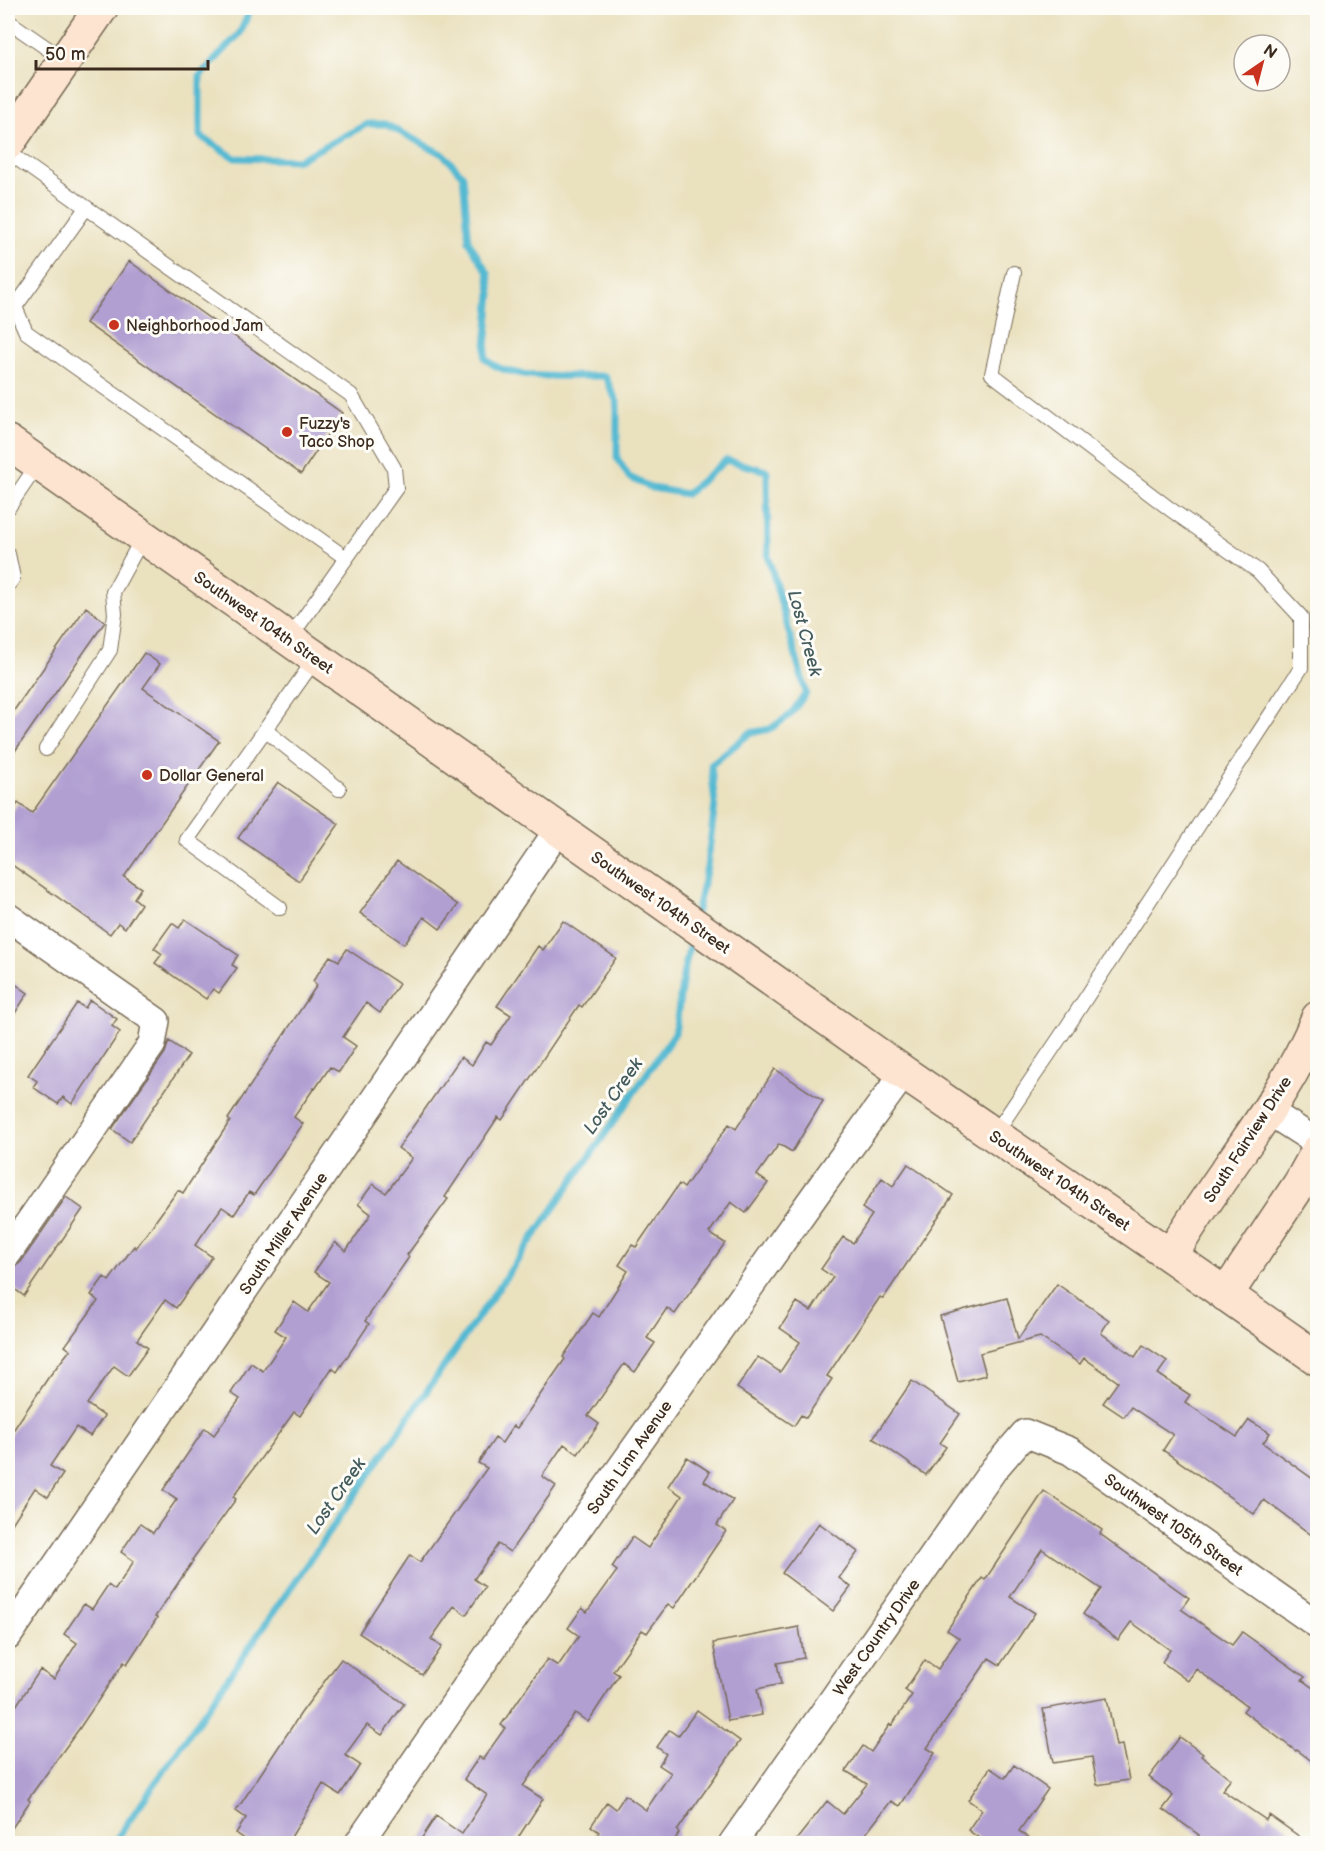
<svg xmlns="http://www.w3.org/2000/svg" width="1325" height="1851" font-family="'Balsamiq Sans',sans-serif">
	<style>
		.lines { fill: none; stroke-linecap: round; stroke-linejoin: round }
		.stream { stroke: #54b9d2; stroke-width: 7 }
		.building { fill: #b19fd2 }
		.lane-casing { stroke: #786a56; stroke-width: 16 }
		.street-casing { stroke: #786a56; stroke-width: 30 }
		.secondary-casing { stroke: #786a56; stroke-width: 36 }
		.lane { stroke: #fff; stroke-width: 14 }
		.street { stroke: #fff; stroke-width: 27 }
		.secondary { stroke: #fde4d0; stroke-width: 33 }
		.poi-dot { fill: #c8321e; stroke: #fdfcf7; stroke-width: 2 }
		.labels { text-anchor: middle; stroke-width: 6; stroke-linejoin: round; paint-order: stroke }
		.poi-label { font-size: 16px; fill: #3b2a1e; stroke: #fdfcf7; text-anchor: start }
		.street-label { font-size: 16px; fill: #3b2a1e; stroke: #fdfcf7 }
		.water-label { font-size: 18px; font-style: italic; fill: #445c5d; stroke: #fdfcf7 }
	</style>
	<rect width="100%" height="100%" fill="#fdfcf7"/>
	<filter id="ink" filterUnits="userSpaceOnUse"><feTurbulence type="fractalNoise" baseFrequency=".0167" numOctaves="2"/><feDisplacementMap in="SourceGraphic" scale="12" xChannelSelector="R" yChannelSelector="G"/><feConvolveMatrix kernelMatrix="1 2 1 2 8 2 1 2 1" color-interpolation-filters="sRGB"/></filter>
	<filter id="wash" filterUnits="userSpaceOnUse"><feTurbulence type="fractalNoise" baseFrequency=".008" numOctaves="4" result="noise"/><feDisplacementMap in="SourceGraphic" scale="24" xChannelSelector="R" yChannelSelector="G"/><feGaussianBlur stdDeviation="1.35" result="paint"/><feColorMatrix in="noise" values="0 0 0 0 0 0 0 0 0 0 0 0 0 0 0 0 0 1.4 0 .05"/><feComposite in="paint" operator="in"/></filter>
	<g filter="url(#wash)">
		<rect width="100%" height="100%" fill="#eae1bf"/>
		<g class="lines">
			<path class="stream" d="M251,8L240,33L200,76V136L235,158L298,160L367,124H385L444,155L463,176L469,242L488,273L491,293L485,358C508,383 573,375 605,376L617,402V458L629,477L652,488L686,494L726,460L767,471L768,556L806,693L790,715L770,729L750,733L711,765L715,804L707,867L696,914
				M113,1844L675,1033L683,976L692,934"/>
		</g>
		<g id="blocks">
			<path class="building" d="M129,261L342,413L301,474L86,323Z
				M86,607L105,622L8,761V719Z
				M144,653L160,664L143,688L219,741L124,877L141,888L134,898L141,904L125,928L118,923L110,934L8,862V818L18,803L32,813Z
				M278,782L339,824L299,881L238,838Z
				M397,861L458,905L440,929L424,917L404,944L360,913Z
				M185,919L238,955L232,965L237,968L219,993L213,989L206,999L155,963L162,954L154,948L172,923L179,928Z
				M563,921L616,958L582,1007L579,1005L502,1120L498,1117L445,1197L448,1199L407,1255L409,1257L365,1321L369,1324L337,1372L332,1368L300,1416L294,1412L233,1497L236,1499L192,1560L193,1561L155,1617L157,1618L127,1664L124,1662L79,1729L28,1799L30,1801L8,1834V1718L40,1670L54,1679L77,1643L64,1634L84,1604L92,1609L108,1585L115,1590L134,1561L121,1552L140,1524L153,1533L177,1499L163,1490L205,1428L214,1435L240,1399L231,1393L251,1363L263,1371L286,1337L275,1330L294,1302L308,1312L329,1282L314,1272L335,1242L346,1251L371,1214L358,1204L373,1184L386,1193L412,1158L398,1148L461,1057L472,1065L486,1042L491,1045L511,1015L497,1006L538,946L543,950Z
				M347,949L399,984L380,1013L366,1003L343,1037L356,1046L339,1072L330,1067L315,1089L314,1088L294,1117L303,1124L254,1195L249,1192L234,1215L222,1207L195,1245L212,1257L176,1308L165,1300L137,1340L148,1348L128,1376L114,1366L87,1404L104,1416L90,1436L76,1427L50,1466L63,1474L48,1497L35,1488L8,1530V1438L48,1378L70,1350L65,1346L98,1301L91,1295L104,1277L109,1281L134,1246L136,1248L178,1190L183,1193L230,1121L228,1119L317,985L313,981L330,956L339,961Z
				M8,979L28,993L8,1024Z
				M90,1000L117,1019L112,1026L120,1032L72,1104L63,1097L58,1104L33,1087L37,1081L28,1075L77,1003L85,1008Z
				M169,1041L189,1055L130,1142L112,1129L165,1053Z
				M775,1069L823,1101L792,1152L779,1144L757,1175L768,1183L746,1213L731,1202L709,1233L725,1243L675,1314L667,1308L647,1338L655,1343L635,1372L624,1364L588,1416L599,1424L578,1454L564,1444L542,1476L556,1486L510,1552L498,1544L474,1579L485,1587L466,1615L454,1606L431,1639L442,1647L422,1675L359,1633L410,1555L420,1562L487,1468L478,1463L495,1438L502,1443L513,1426L517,1428L565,1359L563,1357L593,1313L599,1317L628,1271L619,1265L632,1245L636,1247L679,1184L684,1188L729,1124L736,1129Z
				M908,1164L953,1195L883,1299L880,1297L827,1376L832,1379L806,1418L801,1415L794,1426L737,1388L758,1357L780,1372L800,1342L780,1328L797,1302L811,1311L833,1277L821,1269L843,1237L853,1243L872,1215L862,1208L882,1178L893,1186Z
				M66,1197L83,1209L24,1296L8,1284V1272L21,1262Z
				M1057,1284L1109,1320L1101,1333L1135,1357L1143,1345L1167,1361L1158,1374L1190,1395L1185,1402L1237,1437L1249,1420L1270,1433L1263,1443L1317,1482V1539L1264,1500L1254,1514L1163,1450L1173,1435L1131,1407L1124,1417L1103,1403L1118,1382L1084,1358L1080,1364L1040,1337L980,1353L986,1375L958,1382L940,1316L1007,1298L1018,1339Z
				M912,1381L960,1414L940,1443L946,1447L926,1475L873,1438Z
				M687,1457L710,1472L704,1481L733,1500L717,1525L726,1531L674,1608L668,1604L647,1633L642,1630L613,1671L619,1675L588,1722L575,1713L523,1786L543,1799L514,1844H418L436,1816L462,1834L487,1795L464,1779L479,1757L483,1759L505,1728L501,1725L547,1659L558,1666L579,1636L568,1628L582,1608L587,1612L617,1571L612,1567L632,1537L648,1548L682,1496L668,1486Z
				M1044,1491L1102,1530L1100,1534L1189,1598L1181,1609L1232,1645L1242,1632L1305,1677L1302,1680L1317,1691V1765L1297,1750L1296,1751L1243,1711L1247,1706L1196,1669L1188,1681L1162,1662L1170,1650L1131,1622L1118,1640L1083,1614L1101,1589L1042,1549L1010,1597L1035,1613L1000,1665L989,1658L927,1748L935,1753L900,1806L891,1801L858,1844H793L827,1801L843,1814L867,1784L846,1771L863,1746L871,1752L890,1724L892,1725L912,1695L905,1690L925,1660L938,1669L959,1638L947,1630L982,1578L985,1580Z
				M819,1523L858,1552L839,1578L851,1587L833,1611L782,1573Z
				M799,1627L804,1658L777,1663L781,1684L757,1689L762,1715L728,1721L713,1643Z
				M341,1659L404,1704L382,1735L367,1725L345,1755L360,1765L340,1795L323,1784L287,1844H252L236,1833L246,1818L236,1811L301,1713Z
				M1107,1698L1116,1746L1122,1745L1129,1780L1097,1785L1092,1757L1053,1763L1043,1709Z
				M697,1710L740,1741L677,1831L679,1833L672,1844H591L599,1832L591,1826L607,1802L616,1809L625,1795L646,1810L671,1773L659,1765L666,1754L657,1747L669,1730L678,1736Z
				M1180,1737L1203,1754L1201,1756L1231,1779L1222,1790L1266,1820L1269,1815L1310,1844H1193L1199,1835L1163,1809L1173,1796L1149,1777Z
				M1014,1765L1048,1789L1019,1831L1037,1844H987L968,1830L982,1810L968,1800L990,1768L1005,1778Z"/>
		</g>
	</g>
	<g filter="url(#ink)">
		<use href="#blocks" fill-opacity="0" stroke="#786a56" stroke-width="1.5"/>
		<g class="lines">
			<defs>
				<path id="lane" d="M8,21L64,60
					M8,152L351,395L394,468L396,488L289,639
					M86,208L15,307L26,332L346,558
					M8,508L38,464
					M8,554L13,578L8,585
					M265,730L339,789
					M46,749L110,650L115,614L113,592L143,537
					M280,908L187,840L316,658
					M994,1135L1065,1030L1301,668V617L1258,571L1170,509L992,374L1014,273"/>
				<path id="street" d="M8,917L156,1021L152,1044L8,1253
					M1267,1110L1318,1143
					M8,1636L558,830
					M358,1844L495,1645L815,1195L904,1073
					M732,1844L994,1469L1025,1433L1070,1451L1318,1625"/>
				<path id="secondary" d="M8,143L101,8
					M8,442L316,658L904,1073L1171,1256L1318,1359
					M1171,1256C1216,1177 1284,1103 1318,1018
					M1226,1295L1301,1182L1318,1151"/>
			</defs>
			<use href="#lane" class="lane-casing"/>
			<use href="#street" class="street-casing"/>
			<use href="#secondary" class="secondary-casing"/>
			<use href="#lane" class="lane"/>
			<use href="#street" class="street"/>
			<use href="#secondary" class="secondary"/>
		</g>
	</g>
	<g class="poi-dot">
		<circle cx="114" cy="325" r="6"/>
		<circle cx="287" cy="432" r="6"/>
		<circle cx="147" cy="775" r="6"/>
	</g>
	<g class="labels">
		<g class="poi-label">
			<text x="126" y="331">Neighborhood Jam</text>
			<text x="299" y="429">Fuzzy's<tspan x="299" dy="18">Taco Shop</tspan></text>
			<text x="159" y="781">Dollar General</text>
		</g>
		<g class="street-label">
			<text transform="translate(264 622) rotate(35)" y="6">Southwest 104th Street</text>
			<text transform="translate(661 902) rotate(35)" y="6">Southwest 104th Street</text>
			<text transform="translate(1247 1139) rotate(-57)" y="6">South Fairview Drive</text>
			<text transform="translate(1060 1180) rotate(34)" y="6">Southwest 104th Street</text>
			<text transform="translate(283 1233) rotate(-56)" y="6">South Miller Avenue</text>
			<text transform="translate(629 1457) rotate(-55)" y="6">South Linn Avenue</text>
			<text transform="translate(1174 1524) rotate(35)" y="6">Southwest 105th Street</text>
			<text transform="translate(876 1637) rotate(-55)" y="6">West Country Drive</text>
		</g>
		<g class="water-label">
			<text transform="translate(805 633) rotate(75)" y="6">Lost Creek</text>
			<text transform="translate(613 1096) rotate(-55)" y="6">Lost Creek</text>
			<text transform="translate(336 1496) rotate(-55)" y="6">Lost Creek</text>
		</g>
	</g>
	<rect width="1325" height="1851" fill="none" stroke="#fdfcf7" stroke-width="30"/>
	<g transform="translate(1262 63) rotate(35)"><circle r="28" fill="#fdfcf7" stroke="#afa8a0" stroke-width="1.5"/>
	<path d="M0-4.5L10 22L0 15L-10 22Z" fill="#c8321e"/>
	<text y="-9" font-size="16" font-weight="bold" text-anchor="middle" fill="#3b2a1e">N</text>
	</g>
	<path d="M36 60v9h172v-9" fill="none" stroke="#3b2a1e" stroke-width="3"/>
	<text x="45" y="60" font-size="18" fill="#3b2a1e" stroke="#fdfcf7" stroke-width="4.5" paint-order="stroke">50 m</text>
</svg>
